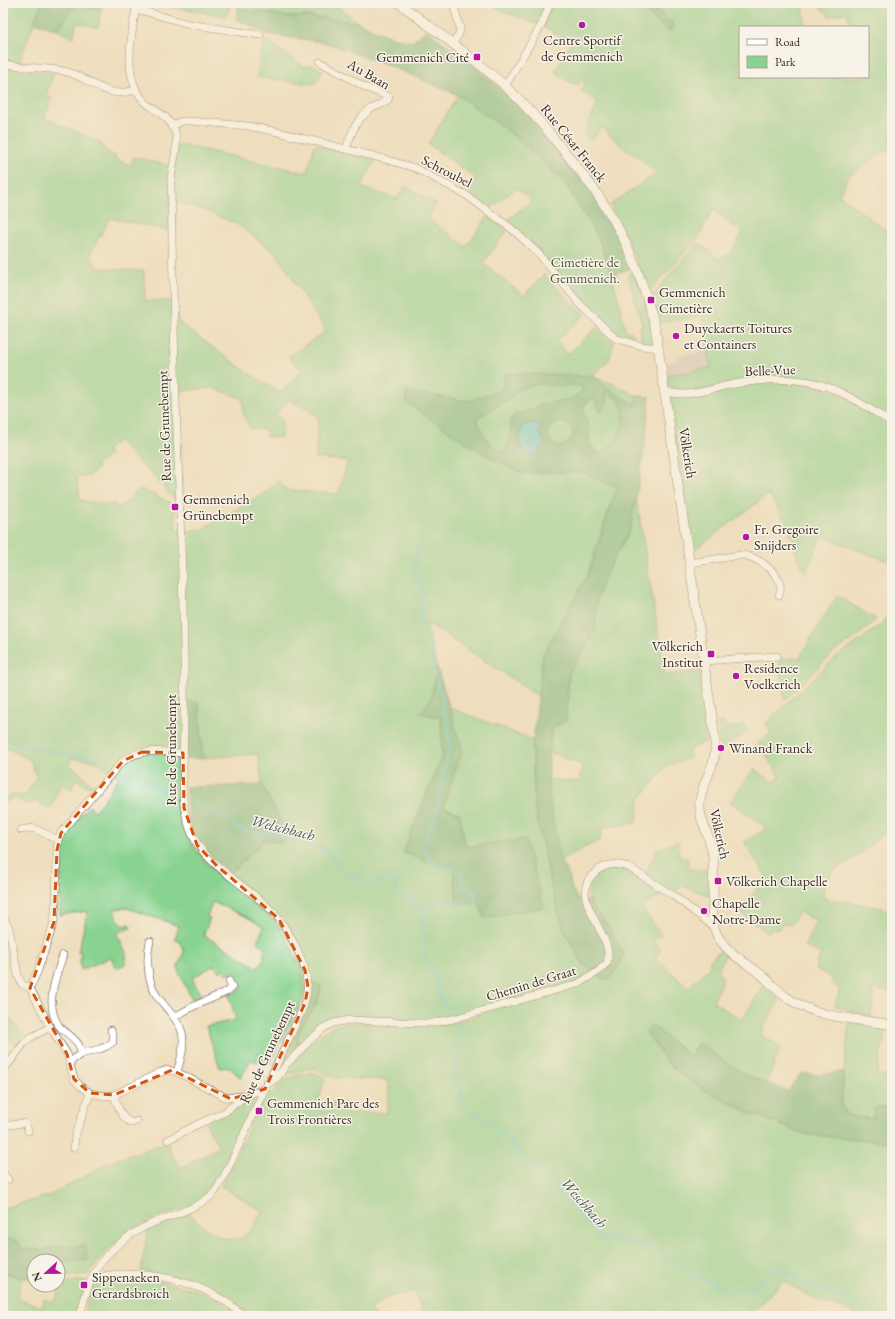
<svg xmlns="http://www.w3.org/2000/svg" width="895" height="1319" font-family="'EB Garamond',serif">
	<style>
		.industrial { fill: #cfc1ba }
		.green { fill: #88d390; stroke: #627e57; fill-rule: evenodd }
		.forest { fill: #6eb57a; stroke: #54704c; fill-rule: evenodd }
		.water { fill: #5dcad2; stroke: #4c7a78 }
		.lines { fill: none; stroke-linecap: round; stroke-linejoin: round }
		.stream { stroke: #5dcad2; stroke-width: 2 }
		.minor-casing { stroke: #564536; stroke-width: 8 }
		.major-casing { stroke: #564536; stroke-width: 10 }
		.minor { stroke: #fff; stroke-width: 7 }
		.major { stroke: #fff; stroke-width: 9 }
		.marked { fill: none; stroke: #d7540e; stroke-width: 3; stroke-dasharray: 8 5; stroke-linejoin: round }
		.poi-dot { fill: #b5179e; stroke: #f7f3e8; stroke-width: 1.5 }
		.labels { text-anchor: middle; stroke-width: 3; stroke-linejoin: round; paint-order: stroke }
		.poi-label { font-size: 14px; fill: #3b2a1e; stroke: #f7f3e8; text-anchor: start }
		.street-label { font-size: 14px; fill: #3b2a1e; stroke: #f7f3e8 }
		.park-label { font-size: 14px; fill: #4e543a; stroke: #f7f3e8 }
		.water-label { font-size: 15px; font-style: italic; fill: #455a54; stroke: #f7f3e8 }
	</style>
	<rect width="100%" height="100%" fill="#f7f3e8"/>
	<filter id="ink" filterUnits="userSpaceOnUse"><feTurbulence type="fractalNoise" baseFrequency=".025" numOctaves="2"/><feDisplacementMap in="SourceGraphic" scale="8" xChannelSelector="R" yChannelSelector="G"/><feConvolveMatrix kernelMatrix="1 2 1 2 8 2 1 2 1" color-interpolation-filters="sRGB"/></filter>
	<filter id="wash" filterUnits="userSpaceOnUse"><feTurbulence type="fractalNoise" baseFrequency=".012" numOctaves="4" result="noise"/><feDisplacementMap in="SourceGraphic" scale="16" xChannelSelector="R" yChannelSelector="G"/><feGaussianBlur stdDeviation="0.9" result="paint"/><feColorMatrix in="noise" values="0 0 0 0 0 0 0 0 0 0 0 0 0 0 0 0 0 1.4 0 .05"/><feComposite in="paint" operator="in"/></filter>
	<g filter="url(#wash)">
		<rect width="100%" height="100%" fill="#efdebd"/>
		<path class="industrial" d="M708,350L711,368L667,375L665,363L676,361L675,356Z"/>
		<path class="green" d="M3,3H42L18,64L3,58Z
			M165,3H231L226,16L165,6Z
			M240,3H333L359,23L307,16L290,17L238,9Z
			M490,3H548L540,25L502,11Z
			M551,3H636L654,20L673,24L648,3H803L805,27H740V77H868V27H851L847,13L829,16L821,8L820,3H892V148L879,154L849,176L839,195L892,235V421L821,379L801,377L681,391L675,389L668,385L667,375L711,368L702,316L658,323L652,297L671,273L698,243L719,259L731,253L743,232L730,224L713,209L698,238L650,291L623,231L610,205L656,174L640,158L622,147L602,127L591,140L584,134L598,102L581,91L586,82L581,80L578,85L575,83L573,84L555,72L571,42L544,27Z
			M76,4L101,11L98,28L77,22L73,38L57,30Z
			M266,40L304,67L313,65L323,71L316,82L310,84L257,77L263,42Z
			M3,65L17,70L54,73L46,95L52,99L44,118L100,142L105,150L116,157L115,159L130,165L134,157L163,164L174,168L178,144L307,173L315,144L375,160L361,187L397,199L405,186L436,204L427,218L466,247L488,216L507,231L483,263L524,296L544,274L572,304L585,314L556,341L568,354L597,327L614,342L609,360L592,376L618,386L636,395L625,468L609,509L588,574L543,655L538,696L426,622L437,668L431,699L441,718L442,756L403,853L454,871L457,903L466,847L459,813L443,807L462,751L450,708L533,740L532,751L535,811L552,889L564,931L583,964L594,971L578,981L449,1017L434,1020L340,1019C323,1022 311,1034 299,1045C293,1032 312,1014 317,1002C319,997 320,991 321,986L311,981L309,973L288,926L230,873L265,840L281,843L288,834L262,785L258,754L203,758L199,703C196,707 190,712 188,717C186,720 186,725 185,729C183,743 180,757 179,771C179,793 178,816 188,837C203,868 237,885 262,908C276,920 287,938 295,955C305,973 308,987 299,1007L275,1051L269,1065L257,1059L256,1062L251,1059L241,1078L229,1067L220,1068L206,1026L236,1020L229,995L242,988L233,971L227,974L225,969L219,972L214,965L192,978L201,996L192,999L180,975L178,966L184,952L179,940L176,941L175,939L179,926L127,908L114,909L120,924L125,926L129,924L131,928L117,933L126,953V964L116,968L111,957L81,970L80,961L82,952H78L88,911L60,915L61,843L68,830L89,806L95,811L108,794L119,777L95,761L71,758L70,767L74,768L92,785L96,783L100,784L94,792L91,788L76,779L72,789L61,784L50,809L36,802L29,804L13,798L3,805V800C7,797 11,793 16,794C21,795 22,796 26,795L37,776L30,760L3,746ZM175,202L201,209L237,224L276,253L326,331L288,357L302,370L280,393L244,370L178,322L176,301H145L144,271L97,268L90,254L110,218L175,232ZM213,388L243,399V413L249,428L266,430V437L281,438L282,420L276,414L289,399L319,417L315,458L348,461L338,494L286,490L278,481L271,488L261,495L202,529L183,532L175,527V505L141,489L133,494L132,498L118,508L114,503L107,505L80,500L77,478L89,476L98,469L96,465L110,455L106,450L118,441L165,488L169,495L182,501L180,391ZM212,902L245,916L264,927L257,941L266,949L263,955L265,957L258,968L239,956L203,935L210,918L207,916Z
			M458,95L507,130L563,180L598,237L613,279L626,331L632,332L634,336L633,339L629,340L618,337L619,333H613L589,309L529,239L506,221L532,201L516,188L490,209L469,192L475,177L428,144Z
			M632,273L635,274L639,284L646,313L651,323L654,342L648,344L642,342L639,332L642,324L628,274Z
			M773,383C791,383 812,383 829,390C851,399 872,413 892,425V563L822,536L805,573L796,552L787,524L769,494L693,551L669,395L733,386Z
			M636,496L665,675L703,671L712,739L689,749L690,758L667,766L639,800L637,822L602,828L600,840L560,860L551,811L548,779L579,782L582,765L550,752C551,736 548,727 566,721L569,673L595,632L597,598L605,575L630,530Z
			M837,596L876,619L859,635L834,652L785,700L778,660L800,657Z
			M892,609V827L854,858L833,871L824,885L823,898L892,910V992L874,990L871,1017L835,1006L840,988L833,985L831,977L815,969L821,953L804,947L817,919L810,918L799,912L791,925L783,922L778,930L772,928L768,933L740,912L766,876L744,842L767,828L730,802L754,769L773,782L780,777L758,743L771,733L766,723L836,657L861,640L881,624Z
			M718,722H724V726C730,727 738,730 742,724L748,731L724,748H722L719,743Z
			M678,841L679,857L688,858V869L714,871L713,897L680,885L673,898L665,893L642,907L661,935L653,941L661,951L655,957L688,988L709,968L711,964L709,961L722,949L727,955L723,959L718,972L723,978L713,1002L742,1020L763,986L780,999L760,1035L781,1047L766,1083L741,1072L698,1043L690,1056L651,1025L655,1046L671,1067L703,1089L752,1114L808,1135L892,1142V1316H856L854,1313L817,1301L784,1281L748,1316H466L464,1311L448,1316H424L415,1291L386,1298L370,1310L376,1316H249L245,1310L208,1288L168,1276L141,1271L148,1228L188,1213C204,1227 232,1254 251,1230C256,1224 259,1217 262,1211L221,1186L261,1103L266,1096L275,1091L280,1081L312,1072L325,1078L318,1103H347V1113H387L389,1092L387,1080L335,1078L312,1068L286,1075L284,1073C294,1060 319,1031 335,1026C347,1021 362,1023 375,1023C403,1024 432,1027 460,1021L597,975L588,894C590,880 602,864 618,868C628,870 636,875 644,880L647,870L657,849L667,846Z
			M3,1010L20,1031L27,1037L16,1048L14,1043L11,1042V1038L7,1036V1034L3,1032Z
			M849,1022L886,1027L877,1075L892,1078V1106L876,1107L873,1119L849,1116L841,1105Z
			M256,1095L258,1097L213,1189C209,1193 206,1197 202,1200C186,1210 167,1213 150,1220C125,1232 104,1251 89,1274L58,1277V1261L88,1260L85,1245L73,1247L57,1246L42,1250L22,1249L17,1241L3,1237V1208L30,1201L51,1195L109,1163L167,1142L172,1155L181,1168L219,1147L206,1123L249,1097Z
			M3,1272L22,1278L17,1299L42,1307L44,1299L55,1302L61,1283L86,1280L77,1316H3Z
			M131,1278C170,1282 211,1288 240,1316H84C86,1308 87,1298 90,1291C96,1277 119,1279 131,1278Z"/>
		<path class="forest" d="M42,3H103L101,11L76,5L57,30L34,22Z
			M636,3H648L673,25L670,32L654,20Z
			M238,9L290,17L306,16L359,23L388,36L412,42L426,30C497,79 560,140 607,213C617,229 624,248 632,265L629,269L617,273L613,279L598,237L563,180L507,130L458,95L392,67L327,43L267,34C256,31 247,21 236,20Z
			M506,373L592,376L615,393L633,403L635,406L636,395L650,397L644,452L630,530L605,575L597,598L595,632L569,673L566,721L557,724L551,731L548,779L551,811L560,860L567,871L573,891L578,900L590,901L591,905L610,929L624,955L613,975L609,979L601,978L594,971L584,964L564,931L552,889L535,811L532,751L543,655L588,574L617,487L580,472L522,473L483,454L407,403L405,391L467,401L502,390ZM536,384L562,386L577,385L583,388C575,403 555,401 540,405C536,407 533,410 529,411C521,414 520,411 511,418L510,439L506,449L502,451C485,443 485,434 476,419L510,398L518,390ZM607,390C611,395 620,400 622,406C627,423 615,446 600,454C587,447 590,437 588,425C587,420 584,415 583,409L586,403L595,397L599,412H601L607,403ZM558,422C567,422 571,425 574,434C568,448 555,451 548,436C549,427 550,425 558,422ZM528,424L539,431L544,441L541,447L520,434L522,427Z
			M437,668L450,708L462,751L443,807L459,813L466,847L525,839L544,907L484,918L479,902L457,903L454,871L403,853L442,756L441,718L420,713L431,699Z
			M187,701L199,703L203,758L185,759Z
			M262,785L288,834L281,843L265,840L230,873C218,863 202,850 195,837C188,824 186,801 186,787Z
			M311,981L321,986C320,991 319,997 317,1002C312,1014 293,1032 299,1045L277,1073L276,1072L311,990Z
			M651,1025L690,1056L698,1043L741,1072L755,1079L788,1091L801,1073L819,1075L844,1071L841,1105L848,1116L872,1119L876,1107L892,1106V1142L808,1135L752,1114L703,1089L671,1067L646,1032Z
			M3,1237L17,1241L23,1249L42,1250L57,1246L73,1247L85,1245L88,1260L58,1261H34V1279L22,1278L3,1272Z"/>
		<path class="water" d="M535,423L542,425L539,431L545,445L541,447L538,453L532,455L525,454L519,442L522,427L528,424Z"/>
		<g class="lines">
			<path class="stream" d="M417,550L414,575L424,594L420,605L422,622L428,631L430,640V655L436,672L438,687L443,697L442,709L447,719L450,747L439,790L438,799L439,804L435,817L422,844L431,863L462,873V883L476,892L475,902L468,899L457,903L437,902L432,904L430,910L422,909
				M3,739L63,754L97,759L108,765
				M122,774L158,789L169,790
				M193,800L201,807L222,817L230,819L238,829L253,833L274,834L301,844L307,843L326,851L329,855L332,856L341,868L365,883H370L388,879L396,883L395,889L397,892L404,894L406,898L411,899L417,902L416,906L422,909L424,919L422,926L425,933L427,944L424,955L427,964L434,973L441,1003L445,1007L454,1006L456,1012
				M458,1020L460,1034L456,1068L465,1111L480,1113L559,1190L568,1203L580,1213L601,1239H613L622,1243H632L642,1242L691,1270L712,1284L733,1292L752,1288L769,1277L776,1268L808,1282L841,1299L859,1304L867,1316"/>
		</g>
	</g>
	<g filter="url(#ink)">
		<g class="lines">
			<defs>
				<path id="minor" d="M136,9L189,24L260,35
					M452,44L459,34L460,28L453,3
					M320,62L365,87L389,97L388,100C383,104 377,106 371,109C355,120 352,132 346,149
					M3,63C24,69 43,67 64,71C83,75 98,91 118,93C124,93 130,91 136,90
					M505,86L542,24L550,3
					M171,126L182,121H191L248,126L278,132L381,158L415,168L466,195L512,229L539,254L578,302L615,338L641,346L659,348
					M665,392C671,393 677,394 683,394C700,394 717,387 734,384C758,380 786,377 810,382C840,388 867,407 892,423
					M690,563L741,555C758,556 787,576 779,595
					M705,661L777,656
					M183,753C158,752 137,746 118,766L61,833L58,840L57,850L56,900L54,922L38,970L30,988L50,1027L67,1054L74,1079L80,1086L90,1093L104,1096L114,1095L161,1072L167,1070L177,1072L227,1098L247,1095L265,1089
					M21,830L33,828L58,840
					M3,917L9,928L18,976L22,984L30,988
					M150,941C146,958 147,981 157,996C165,1007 175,1016 181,1029C186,1042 181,1059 177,1072
					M63,955C56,976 44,1005 59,1026C67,1035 81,1040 81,1054
					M174,1017L194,1006L226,992L232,988L229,981
					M70,1062L81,1054L100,1049L107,1046L113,1042V1037L111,1030
					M3,1071L25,1042L30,1038L50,1027
					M269,1083L278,1077L285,1066L309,1041L325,1027L334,1023L349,1020L421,1023H432L453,1019L577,984L596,973L607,963C617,933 561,897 598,870C608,863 619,863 630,868L674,896L714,927
					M114,1095C117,1105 121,1119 132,1123L137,1121
					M3,1126L23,1123L26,1124L28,1131
					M168,1140L194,1126L225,1112L244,1097
					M74,1148L75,1136L90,1093
					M3,1173L8,1180
					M92,1277C104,1276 115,1274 126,1274C169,1274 213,1287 244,1316
					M80,1316C84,1300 88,1284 96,1270C107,1249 136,1229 158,1221C178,1213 199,1208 215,1192C233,1163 245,1130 260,1099C270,1078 281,1056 291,1034C298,1018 309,1001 307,982C306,963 291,935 279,919C273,911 264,903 255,896C215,863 187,852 183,795C183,747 185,700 184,652C182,542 176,433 174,323C173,296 173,268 172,241C172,221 171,201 171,180C172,166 178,150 176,136C174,119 155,111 144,101C121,77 132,32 137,3"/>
				<path id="major" d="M399,3C434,30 471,56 504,85C526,105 545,127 563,150C578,168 593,187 605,206C629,242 644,285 655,326L715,738C715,747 716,756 712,765C708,777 701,789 700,802C698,821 712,838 713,857C714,871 713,886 713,900C713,909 711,918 714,927C719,947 740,959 755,970C766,977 774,988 785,996C815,1019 856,1018 892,1025"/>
			</defs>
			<use href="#minor" class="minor-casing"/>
			<use href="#major" class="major-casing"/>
			<use href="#minor" class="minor"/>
			<use href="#major" class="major"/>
		</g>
	</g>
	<path d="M0 0H895V1319H0ZM142,752L183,753L184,808L197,845L216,865L279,919L305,970L308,987L305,1003L265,1089L231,1099L172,1070L114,1095L90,1093L74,1079L67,1054L30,988L54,922L57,850L61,833L123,761Z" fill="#efdebd" fill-opacity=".55" fill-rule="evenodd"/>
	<path class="marked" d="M142,752L183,753L184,808L197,845L216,865L279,919L305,970L308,987L305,1003L265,1089L231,1099L172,1070L114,1095L90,1093L74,1079L67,1054L30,988L54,922L57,850L61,833L123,761Z"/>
	<g class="poi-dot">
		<circle cx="582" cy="25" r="4"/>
		<rect x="473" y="53" width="8" height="8" rx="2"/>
		<rect x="647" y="296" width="8" height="8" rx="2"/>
		<circle cx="676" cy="336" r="4"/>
		<rect x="171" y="503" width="8" height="8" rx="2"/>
		<circle cx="746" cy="537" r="4"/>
		<rect x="707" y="650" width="8" height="8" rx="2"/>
		<circle cx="736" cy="676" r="4"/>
		<circle cx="721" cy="748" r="4"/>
		<rect x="714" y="877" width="8" height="8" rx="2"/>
		<circle cx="704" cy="911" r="4"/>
		<rect x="255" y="1107" width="8" height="8" rx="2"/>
		<rect x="80" y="1281" width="8" height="8" rx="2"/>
	</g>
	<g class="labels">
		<g class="poi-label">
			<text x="582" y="45" text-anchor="middle">Centre Sportif<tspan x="582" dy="16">de Gemmenich</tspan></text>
			<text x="469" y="62" text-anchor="end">Gemmenich Cité</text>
			<text x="659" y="297">Gemmenich<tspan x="659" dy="16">Cimetière</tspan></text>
			<text x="684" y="333">Duyckaerts Toitures<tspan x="684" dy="16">et Containers</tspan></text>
			<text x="183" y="504">Gemmenich<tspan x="183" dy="16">Grünebempt</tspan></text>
			<text x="754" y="534">Fr. Gregoire<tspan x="754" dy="16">Snijders</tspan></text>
			<text x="703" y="651" text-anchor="end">Völkerich<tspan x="703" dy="16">Institut</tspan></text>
			<text x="744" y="673">Residence<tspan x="744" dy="16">Voelkerich</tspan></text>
			<text x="729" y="753">Winand Franck</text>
			<text x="726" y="886">Völkerich Chapelle</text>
			<text x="712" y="908">Chapelle<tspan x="712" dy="16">Notre-Dame</tspan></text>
			<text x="267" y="1108">Gemmenich Parc des<tspan x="267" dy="16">Trois Frontières</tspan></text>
			<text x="92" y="1282">Sippenaeken<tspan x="92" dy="16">Gerardsbroich</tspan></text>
		</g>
		<g class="street-label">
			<text transform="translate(369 74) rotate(30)" y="5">Au Baan</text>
			<text transform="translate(574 143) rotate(51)" y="5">Rue César Franck</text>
			<text transform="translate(447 171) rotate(27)" y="5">Schroubel</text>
			<text transform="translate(770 370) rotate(-2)" y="5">Belle-Vue</text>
			<text transform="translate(164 426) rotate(-92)" y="5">Rue de Grunebempt</text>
			<text transform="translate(688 453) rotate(81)" y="5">Völkerich</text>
			<text transform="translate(171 750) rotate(-90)" y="5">Rue de Grunebempt</text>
			<text transform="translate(720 834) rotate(77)" y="5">Völkerich</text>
			<text transform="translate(531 983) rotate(-17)" y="5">Chemin de Graat</text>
			<text transform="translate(267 1052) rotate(-65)" y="5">Rue de Grunebempt</text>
		</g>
		<g class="park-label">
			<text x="585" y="267">Cimetière de<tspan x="585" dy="16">Gemmenich.</tspan></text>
		</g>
		<g class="water-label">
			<text transform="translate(283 828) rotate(14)" y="5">Welschbach</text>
			<text transform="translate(584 1203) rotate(49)" y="5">Weschbach</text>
		</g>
	</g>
	<rect width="895" height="1319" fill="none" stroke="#f7f3e8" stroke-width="16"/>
	<rect x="739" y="26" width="130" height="52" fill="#f7f3e8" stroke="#aca397"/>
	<rect x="747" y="39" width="20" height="6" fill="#ffffff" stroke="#aca397"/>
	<text x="775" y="46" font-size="12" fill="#3b2a1e">Road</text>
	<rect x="747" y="56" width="20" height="12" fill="#88d390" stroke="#aca397"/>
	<text x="775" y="66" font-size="12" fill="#3b2a1e">Park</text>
	<g transform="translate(46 1273) rotate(248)"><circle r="19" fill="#f7f3e8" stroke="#aca397"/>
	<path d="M0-3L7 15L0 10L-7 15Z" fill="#b5179e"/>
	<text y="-6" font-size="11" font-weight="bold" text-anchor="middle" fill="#3b2a1e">N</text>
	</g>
</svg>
